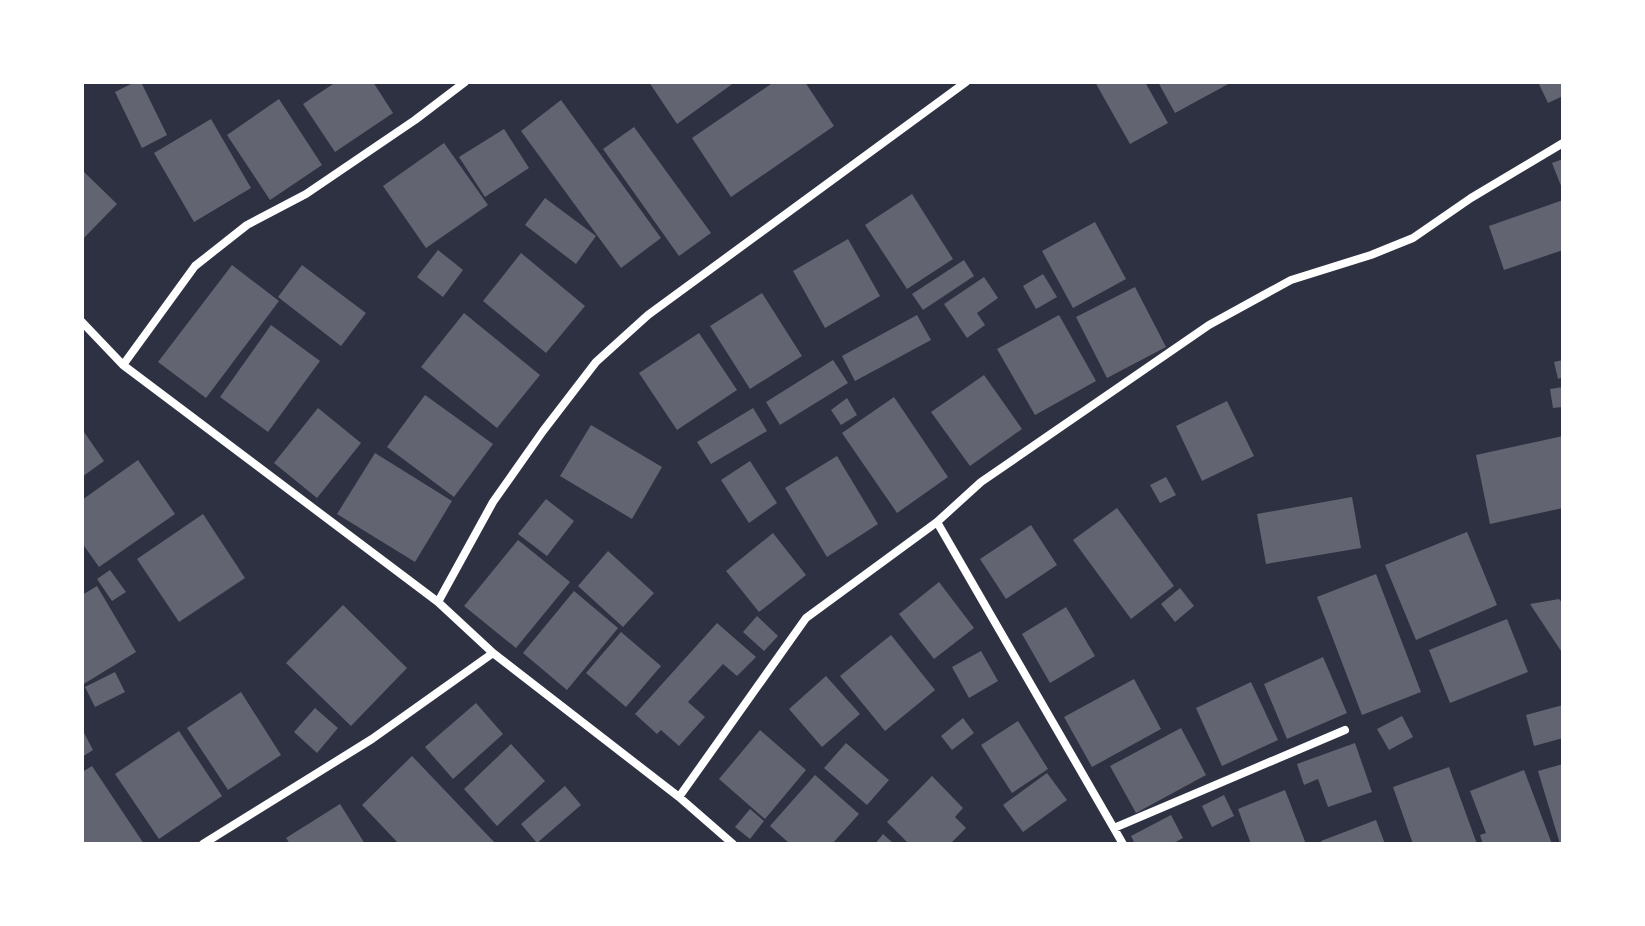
<svg xmlns="http://www.w3.org/2000/svg" width="1645" height="926" font-family="Raleway,sans-serif">
	<style>
		.building { fill: #626471 }
		.lines { fill: none; stroke-linecap: round; stroke-linejoin: round }
		.minor { stroke: #fff; stroke-width: 8 }
	</style>
	<rect width="100%" height="100%" fill="#2d3142"/>
	<path class="building" d="M135,82H141L167,135L142,148L115,92Z
		M336,82H373L393,113L335,152L303,104Z
		M649,82H735L677,124Z
		M774,82H805L834,126L731,197L692,138Z
		M1095,82H1145L1168,123L1130,144Z
		M1158,82H1232L1175,113Z
		M1538,82H1563V96L1548,103Z
		M279,99L322,165L270,200L227,135Z
		M561,100L661,238L621,268L521,131Z
		M211,119L251,188L194,222L154,153Z
		M634,127L711,233L679,256L603,149Z
		M504,129L529,168L485,197L459,157Z
		M444,143L488,205L426,248L383,186Z
		M1563,159V191L1552,163Z
		M82,170L117,204L82,240Z
		M912,194L953,259L907,289L865,225Z
		M545,198L596,236L576,264L525,225Z
		M1563,200V250L1504,270L1489,226Z
		M1095,222L1126,279L1073,308L1042,251Z
		M848,239L880,296L825,328L793,271Z
		M438,250L463,270L443,297L417,277Z
		M521,253L585,306L546,353L483,301Z
		M964,260L974,276L923,310L912,294Z
		M232,265L279,301L206,398L158,362Z
		M302,265L366,313L341,346L278,297Z
		M1043,274L1057,297L1036,309L1023,286Z
		M984,277L998,298L977,313L985,325L967,338L944,304Z
		M1135,287L1166,347L1107,378L1076,317Z
		M762,293L802,356L750,389L710,326Z
		M464,313L540,375L497,428L421,367Z
		M917,315L931,340L855,381L842,356Z
		M1059,315L1096,381L1035,415L997,349Z
		M271,325L320,361L268,432L220,397Z
		M699,333L737,390L677,430L639,373Z
		M833,360L848,383L780,425L766,402Z
		M1563,360V377L1558,379L1554,362Z
		M984,375L1022,429L970,466L931,412Z
		M1563,387V407L1553,408L1550,389Z
		M425,395L493,444L454,497L387,447Z
		M894,397L948,477L897,513L842,433Z
		M847,398L857,415L841,425L831,410Z
		M1227,401L1254,456L1202,481L1176,426Z
		M318,408L361,443L317,498L274,463Z
		M753,408L767,431L711,464L697,442Z
		M591,425L662,467L632,519L560,476Z
		M82,429L104,461L82,477Z
		M1563,436V508L1490,524L1476,455Z
		M375,453L452,501L415,562L337,514Z
		M837,456L878,524L827,557L785,488Z
		M138,460L175,514L99,567L82,543V500Z
		M750,461L777,503L749,523L721,480Z
		M1166,477L1176,495L1160,503L1150,485Z
		M1352,497L1361,548L1266,564L1257,514Z
		M546,499L574,521L547,556L518,534Z
		M1117,508L1174,586L1131,619L1073,540Z
		M203,514L245,578L179,622L137,559Z
		M1031,525L1057,565L1006,599L980,559Z
		M1467,532L1497,605L1416,640L1385,565Z
		M773,533L806,575L759,612L726,571Z
		M518,540L570,582L516,648L464,606Z
		M608,551L654,593L623,627L578,586Z
		M110,570L126,592L112,601L97,579Z
		M1376,574L1421,692L1362,715L1317,597Z
		M939,582L974,628L934,659L899,614Z
		M97,586L136,652L82,685V595Z
		M1180,588L1194,606L1175,622L1161,604Z
		M574,591L618,628L567,690L523,653Z
		M1559,599L1563,604V654L1530,604Z
		M343,605L407,668L351,726L286,663Z
		M1066,607L1095,656L1050,683L1022,634Z
		M757,616L778,636L764,651L743,632Z
		M1507,619L1528,672L1450,703L1429,650Z
		M717,623L756,657L737,676L723,664L688,702L705,717L679,746L661,730L657,734L635,714Z
		M621,632L661,666L626,707L586,673Z
		M891,635L935,690L885,731L840,676Z
		M981,651L998,681L969,698L952,667Z
		M1323,657L1347,713L1287,739L1264,684Z
		M115,672L125,692L95,707L85,687Z
		M826,676L860,714L822,747L789,709Z
		M1134,679L1161,729L1092,767L1064,717Z
		M1251,682L1278,740L1222,766L1196,708Z
		M241,692L281,755L228,790L187,728Z
		M476,703L503,734L453,779L425,747Z
		M1563,705V738L1534,746L1526,715Z
		M315,708L338,728L317,753L294,732Z
		M1402,716L1413,737L1389,750L1377,729Z
		M963,718L974,733L952,750L941,736Z
		M1018,721L1048,769L1012,793L981,745Z
		M1181,728L1206,775L1136,813L1110,766Z
		M82,729L93,750L82,757Z
		M760,730L806,770L765,819L719,779Z
		M179,731L222,796L159,839L115,774Z
		M846,743L889,780L867,805L824,768Z
		M1355,743L1372,792L1328,807L1318,779L1304,785L1297,764Z
		M511,744L545,781L497,826L464,789Z
		M412,756L496,844H399L362,805Z
		M1563,764V844H1560L1538,771Z
		M92,766L144,844H82V772Z
		M1449,767L1477,844H1413L1393,787Z
		M1524,770L1552,844H1483L1480,835L1486,833L1470,791Z
		M1047,773L1067,800L1023,832L1003,805Z
		M815,775L859,814L832,844H790L770,826Z
		M932,776L963,808L955,817L966,828L950,844H909L887,822Z
		M565,786L581,805L537,843L521,824Z
		M1285,790L1306,844H1251L1238,809Z
		M1224,795L1234,816L1212,827L1202,806Z
		M340,804L365,844H290L286,838Z
		M750,809L764,821L750,839L735,827Z
		M1171,815L1183,838L1172,844H1135L1131,836Z
		M1376,820L1385,844H1322L1321,841Z
		M883,834L894,844H875Z"/>
	<g class="lines">
		<path class="minor" d="M82,322L123,365L438,602L493,653L679,797L733,844
			M123,365L195,266L247,225L306,194L415,120L465,82
			M937,522L1123,844
			M438,602L493,502L543,431L596,362L648,315L966,82
			M679,797L806,618L937,522L981,482L1209,325L1291,280L1371,255L1413,238L1471,198L1563,143
			M1114,828L1345,730
			M203,844L372,739L493,653"/>
	</g>
	<rect width="1645" height="926" fill="none" stroke="#ffffff" stroke-width="168"/>
</svg>
